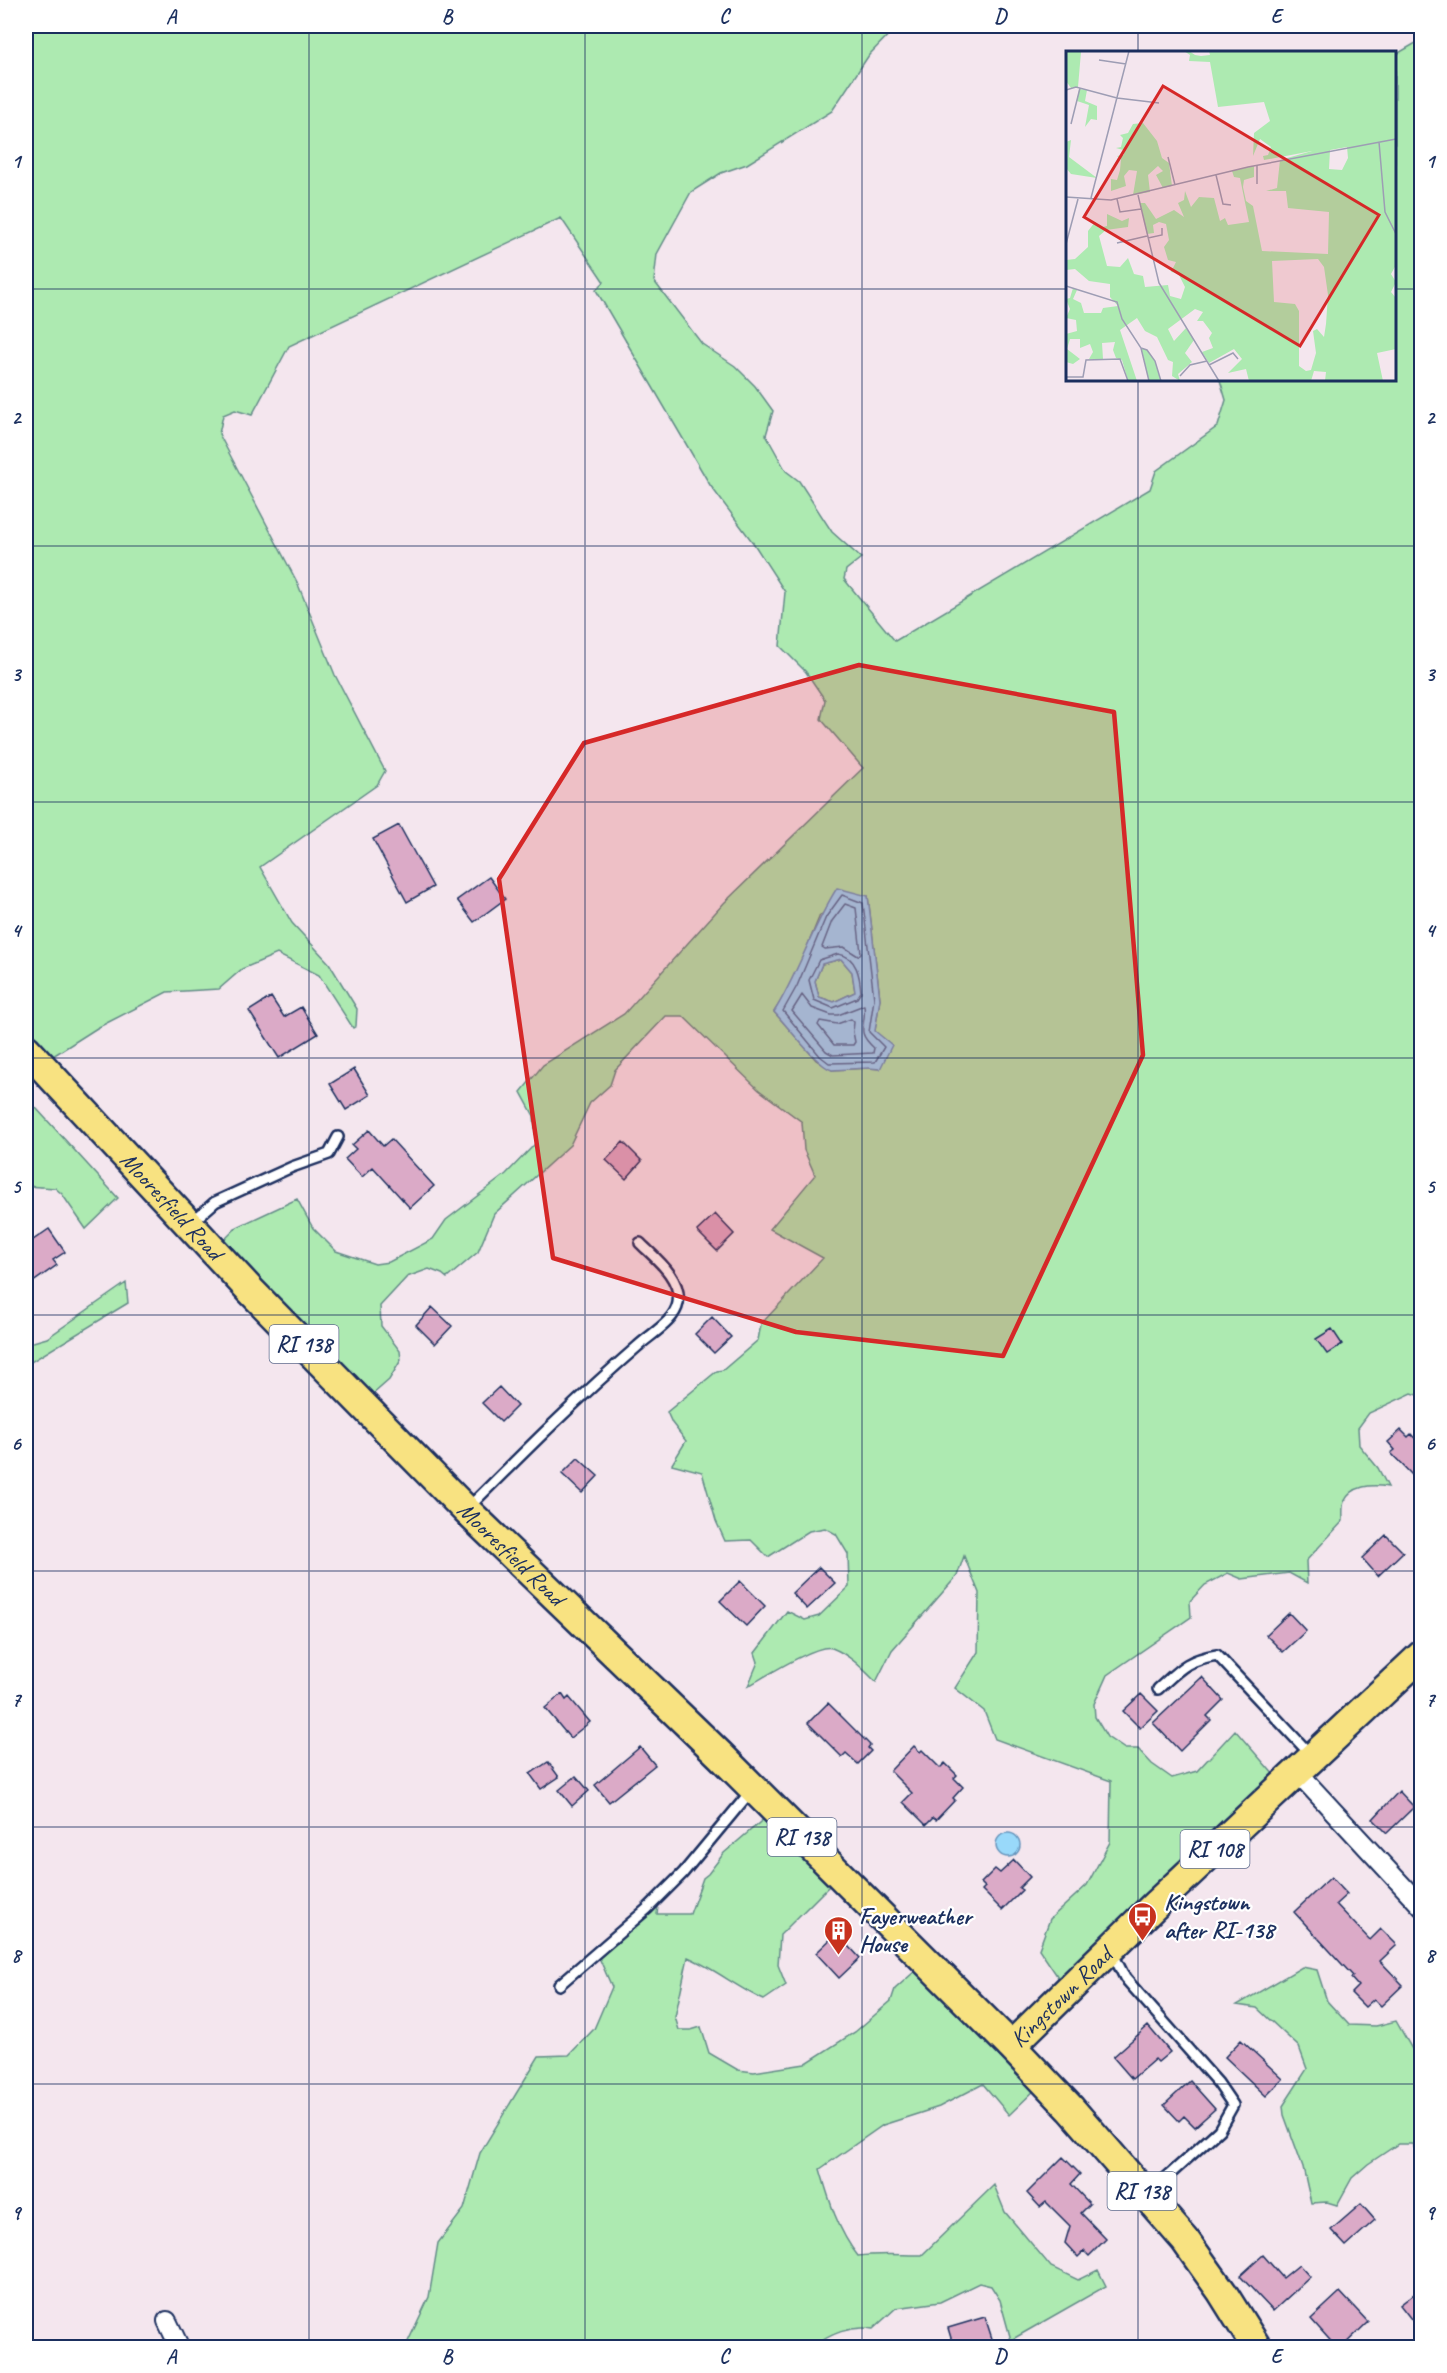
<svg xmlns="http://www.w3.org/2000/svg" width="1447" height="2373" font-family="Caveat,sans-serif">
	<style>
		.green { fill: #adeab1; stroke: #648c88; stroke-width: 1.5; fill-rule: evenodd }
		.water { fill: #99d9fa; stroke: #6795bc; stroke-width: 1.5; fill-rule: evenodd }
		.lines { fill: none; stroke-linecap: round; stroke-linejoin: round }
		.shore { stroke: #4d739c; stroke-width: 1.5 }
		.building { fill: #dbaac7; stroke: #1b2f5e; stroke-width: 1.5 }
		.lane-casing { stroke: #1b2f5e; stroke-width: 14 }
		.street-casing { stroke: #1b2f5e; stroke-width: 22 }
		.primary-casing { stroke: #1b2f5e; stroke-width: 33 }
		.lane { stroke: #fff; stroke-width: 9 }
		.street { stroke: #fff; stroke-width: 18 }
		.primary { stroke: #f8e281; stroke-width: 28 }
		.marked { fill: #d62828; fill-opacity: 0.2; stroke: #d62828; stroke-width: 4.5; stroke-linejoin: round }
		.grid { fill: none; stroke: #1b2f5e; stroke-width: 1.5; stroke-opacity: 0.55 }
		.labels { text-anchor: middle; stroke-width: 4.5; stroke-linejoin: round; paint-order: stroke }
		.shield { fill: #fff; stroke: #5f6d8e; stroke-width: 1.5 }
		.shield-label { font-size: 22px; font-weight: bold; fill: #1b2f5e }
		.street-label { font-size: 24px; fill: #1b2f5e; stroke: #fff }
		.poi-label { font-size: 24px; font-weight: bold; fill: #1b2f5e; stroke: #fff; text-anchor: start }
		.inset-road { fill: none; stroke: #9d9db4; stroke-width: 1.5 }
		.view { fill: #d62828; fill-opacity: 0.15; stroke: #d62828; stroke-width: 3 }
		.inset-edge { fill: none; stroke: #1b2f5e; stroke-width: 3 }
		.neatline { fill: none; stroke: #1b2f5e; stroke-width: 2 }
		.grid-label { font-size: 20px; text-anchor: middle; font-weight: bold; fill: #1b2f5e }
	</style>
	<rect width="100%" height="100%" fill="#f4e6ee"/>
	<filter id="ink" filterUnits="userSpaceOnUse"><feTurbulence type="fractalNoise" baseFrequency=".0167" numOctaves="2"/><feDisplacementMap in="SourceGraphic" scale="12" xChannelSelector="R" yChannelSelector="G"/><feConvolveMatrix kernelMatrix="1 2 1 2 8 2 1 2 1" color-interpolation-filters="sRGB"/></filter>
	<g filter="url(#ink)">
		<path class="green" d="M26,26H897L869,55L832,111L747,164L721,173L691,192L657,254L654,281L702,344L735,366L755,386L773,411L766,435L786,471L799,481L832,532L861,558L846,570L844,579L895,641L1150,489L1156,471L1218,426L1226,400L1220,380H1394L1395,55L1421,40V1396L1412,1393L1369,1413L1358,1428L1359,1445L1378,1468L1388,1487C1372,1484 1352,1485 1344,1502C1342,1507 1343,1516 1343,1521L1306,1561L1307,1583L1289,1573L1242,1579L1228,1573L1205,1585L1190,1601L1191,1617L1107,1675L1094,1704L1095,1717L1107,1737L1125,1749H1138L1152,1764L1172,1778L1197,1771L1235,1730L1275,1776L1068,1992L1039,1949L1050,1919L1087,1885L1110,1842L1111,1781L995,1739L984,1711L955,1688L978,1652L979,1593L964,1556L957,1576L892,1650L876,1682C863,1669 850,1655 832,1648C817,1643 763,1678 748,1686L758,1662L755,1653L787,1611L805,1620L819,1616L849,1587L848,1554L836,1534L825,1528L809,1531L768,1557L751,1540L725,1541L716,1521L702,1472L672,1464L686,1441L672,1423L667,1412L717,1371L723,1370L758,1340L761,1324L823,1258L770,1229L815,1175L804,1150L802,1122L759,1090L683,1016H666L615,1070L610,1085L590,1103L570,1145L494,1214L478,1252L447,1278L442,1274L429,1269L407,1277L380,1306L381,1326L400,1351L401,1360L389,1380L364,1402L213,1251L237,1227L297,1199L313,1228L336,1251L375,1264L389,1262L433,1239L446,1220L506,1174L536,1143L534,1116L521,1092L543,1065L624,1014L724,903L863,768L821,719L825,700L806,672L780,646L785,592L754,544L710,485L596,290L604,282L561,218L289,346L252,415L235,410L223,415L219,434L297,582L335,675L385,771L377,785L260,867L292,923L329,963L357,1009L356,1026L353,1028L319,975L277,954L242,969L219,989L167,992L97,1028L39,1065L26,1053ZM868,896L880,999L875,1031L879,1069L869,1068L832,1070L816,1060L774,1012L792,984L820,915Z
			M841,959L852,972L855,992L834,1002L819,997L815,981L822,964Z
			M26,1097L118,1198L86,1229L62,1194L55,1188L26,1186Z
			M126,1283L128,1303L26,1365V1344L47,1338Z
			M772,1812L837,1878L780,1935L778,1965L786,1985L764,2000C738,1988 715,1969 688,1957L675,2017L679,2030H691L701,2027L709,2053L738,2070L754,2072L805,2064L855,2032L891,2001L895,1989L923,1964L1039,2086L1009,2115L983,2084L939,2107L883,2125L820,2169C829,2200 838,2231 858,2256C879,2253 901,2255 922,2255L994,2185L1005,2212L1051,2267L1078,2280L1098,2270L1106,2286L1011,2340L1000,2300L991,2286L979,2283L940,2302L896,2308L873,2329C850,2325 831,2334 812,2347L405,2348L429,2297L438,2243L464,2209L480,2153L539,2056L569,2055L594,2029L612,1987L597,1953L610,1937L658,1907L657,1914H690L703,1878L708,1874L724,1853Z
			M1302,1967L1317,1970L1327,2001L1349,2025L1376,2026L1396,2021L1421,2065V2159L1412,2144H1398L1368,2164L1352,2178L1337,2205L1327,2202L1311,2203L1303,2167L1284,2115L1283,2106L1307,2069L1299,2047L1257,2008L1237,2005Z"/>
		<path class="water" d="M837,888L868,896L880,999L875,1031L892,1045L880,1069L869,1068L832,1070C817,1066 787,1025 774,1012C799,972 812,927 837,888ZM841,959L852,972L855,992L834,1002L819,997L815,981L822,964Z
			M996 1845a12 12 0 1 1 24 0a12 12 0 1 1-24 0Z"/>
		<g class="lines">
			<path class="shore" d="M842,895L863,903L874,999L869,1032L884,1047L875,1062L829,1063L820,1056L783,1011L797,986L826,917Z
				M845,904L856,908L861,953L858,956L844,947L825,949L822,947L832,921Z
				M838,954C857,956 860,977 861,992L857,998L833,1008L814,1000L809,980L819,960Z
				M802,995L812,1008L831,1015H838L864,1005C867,1026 854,1030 874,1048L873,1053L833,1055L826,1051L792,1011Z
				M851,1019L854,1022L853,1032L855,1042L853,1045H834L818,1025L820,1021L837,1024Z"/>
		</g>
		<path class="building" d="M399,825L433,887L407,902L373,839Z
			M489,877L505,899L474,922L457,900Z
			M271,997L284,1017L301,1007L318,1034L279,1058L249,1011Z
			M354,1069L370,1095L346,1110L330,1084Z
			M369,1130L383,1146L391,1139L434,1186L410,1208L373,1167L362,1177L345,1159L356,1149L352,1145Z
			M623,1142L642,1161L626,1179L606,1160Z
			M715,1214L734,1234L717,1251L697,1231Z
			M49,1229L65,1252L53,1260L57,1265L26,1287V1245Z
			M432,1307L452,1326L435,1344L416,1325Z
			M712,1317L731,1337L714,1353L695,1334Z
			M1332,1329L1342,1344L1327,1354L1316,1339Z
			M499,1387L517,1406L501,1422L482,1403Z
			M1401,1430L1408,1437L1411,1434L1422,1446V1466L1412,1475L1391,1453L1395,1450L1388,1442Z
			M578,1458L598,1476L582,1493L562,1474Z
			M1386,1535L1403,1552L1378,1576L1362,1558Z
			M819,1567L835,1583L807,1609L792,1593Z
			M740,1581L765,1606L746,1626L720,1601Z
			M1289,1613L1306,1631L1283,1652L1266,1635Z
			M1202,1677L1223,1700L1207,1716L1211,1720L1180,1751L1153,1723Z
			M562,1694L566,1700L569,1697L590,1722L570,1738L545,1708Z
			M1141,1694L1158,1711L1140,1728L1123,1711Z
			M828,1703L870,1745L868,1748L871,1751L858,1764L846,1753L842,1757L808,1723Z
			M914,1746L920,1752L922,1750L940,1768L945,1763L957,1775L954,1778L963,1787L953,1798L955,1800L936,1820L933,1818L926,1825L903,1802L912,1793L890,1771Z
			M640,1747L655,1765L609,1802L595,1785Z
			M548,1762L559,1777L541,1789L530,1774Z
			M576,1776L589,1791L572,1806L559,1790Z
			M1399,1791L1414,1807L1387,1833L1373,1819Z
			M1014,1860L1030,1877L1019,1888L1022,1890L1002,1910L982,1890L985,1887L981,1883L995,1869L1000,1873Z
			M1331,1877L1347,1894L1336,1904L1370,1940L1381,1929L1397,1945L1380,1961L1403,1985L1381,2006L1374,1999L1365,2007L1351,1993L1358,1986L1351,1978L1353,1976L1294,1912Z
			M837,1933L860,1958L839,1978L816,1953Z
			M1148,2026L1170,2052L1158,2062L1155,2059L1132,2079L1113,2057Z
			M1241,2040L1283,2079L1266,2096L1225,2057Z
			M1190,2081L1215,2109L1195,2127L1184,2116L1179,2121L1164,2105Z
			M1063,2157L1080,2174L1071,2184L1090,2204L1081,2213L1106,2239L1089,2256L1084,2251L1078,2257L1065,2243L1070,2226L1046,2202L1040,2207L1027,2193Z
			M1361,2204L1375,2220L1346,2246L1331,2230Z
			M1263,2255L1283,2278L1299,2265L1310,2277L1273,2311L1240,2276Z
			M1340,2292L1368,2322L1341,2348H1337L1311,2319Z
			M1414,2294L1422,2304V2333L1400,2305Z
			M985,2317L995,2348H954L948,2328Z"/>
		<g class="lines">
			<defs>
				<path id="lane" d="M191,1223L215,1202L292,1167L329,1154L338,1137
					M469,1507C524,1452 579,1397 638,1346C651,1334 675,1321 678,1303C682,1278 655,1258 640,1243
					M1158,1689C1180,1669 1186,1660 1217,1655L1311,1755
					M1113,1954L1125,1978L1218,2083L1233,2105L1219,2130L1148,2194
					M559,1985L647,1909L683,1873L751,1791"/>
				<path id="street" d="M1297,1772L1422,1907
					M167,2321L180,2348"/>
				<g id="primary">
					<path id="s1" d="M26,1049L251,1291L466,1510L720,1755L1011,2046L1071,2109L1185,2240L1222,2292L1257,2348"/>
					<path id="s2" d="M1011,2046L1153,1907L1422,1655"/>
				</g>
			</defs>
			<use href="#lane" class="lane-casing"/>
			<use href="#street" class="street-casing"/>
			<use href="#primary" class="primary-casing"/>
			<use href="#lane" class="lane"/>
			<use href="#street" class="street"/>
			<use href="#primary" class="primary"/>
		</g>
	</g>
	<path class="marked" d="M859,665L1114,712L1143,1055L1003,1356L796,1332L553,1258L499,879L584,743Z"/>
	<path class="grid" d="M309,26V2348M585,26V2348M862,26V2348M1138,26V52M26,289H1068M1394,289H1422M1138,380V2348M26,546H1422M26,802H1422M26,1058H1422M26,1315H1422M26,1571H1422M26,1827H1422M26,2084H1422"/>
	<defs>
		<symbol id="bus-pin" viewBox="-11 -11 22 30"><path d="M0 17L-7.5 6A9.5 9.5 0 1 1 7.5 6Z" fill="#c8321e" stroke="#fff"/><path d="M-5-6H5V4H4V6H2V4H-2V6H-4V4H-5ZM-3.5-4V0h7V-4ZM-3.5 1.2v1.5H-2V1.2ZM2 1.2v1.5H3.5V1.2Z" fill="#fff"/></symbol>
		<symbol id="building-pin" viewBox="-11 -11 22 30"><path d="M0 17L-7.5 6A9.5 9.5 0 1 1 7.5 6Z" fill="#c8321e" stroke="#fff"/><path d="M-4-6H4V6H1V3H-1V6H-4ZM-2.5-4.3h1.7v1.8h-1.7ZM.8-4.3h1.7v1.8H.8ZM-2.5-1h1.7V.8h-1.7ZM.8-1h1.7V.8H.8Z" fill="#fff"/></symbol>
	</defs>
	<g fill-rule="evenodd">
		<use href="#bus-pin" x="1126" y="1900" width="33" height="45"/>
		<use href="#building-pin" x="822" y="1914" width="33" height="45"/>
	</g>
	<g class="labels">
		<g class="shield">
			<rect x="269.5" y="1325" width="69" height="38" rx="4.5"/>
			<rect x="767.5" y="1818" width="69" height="38" rx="4.5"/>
			<rect x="1180.5" y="1830" width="69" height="38" rx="4.5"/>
			<rect x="1107.5" y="2172" width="69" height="38" rx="4.5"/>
		</g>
		<g class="shield-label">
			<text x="304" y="1352">RI 138</text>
			<text x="802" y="1845">RI 138</text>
			<text x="1215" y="1857">RI 108</text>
			<text x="1142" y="2199">RI 138</text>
		</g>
		<g class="street-label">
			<text dy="8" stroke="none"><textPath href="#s1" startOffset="214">Mooresfield Road</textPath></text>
			<text dy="8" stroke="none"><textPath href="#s1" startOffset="700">Mooresfield Road</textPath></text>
			<text dy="8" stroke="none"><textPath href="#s2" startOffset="70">Kingstown Road</textPath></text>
		</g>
		<g class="poi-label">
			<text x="1164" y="1910">Kingstown<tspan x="1164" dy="28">after RI-138</tspan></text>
			<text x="859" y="1924">Fayerweather<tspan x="859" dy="28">House</tspan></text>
		</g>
	</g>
	<g transform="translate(1066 51)">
		<rect width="330" height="330" fill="#f4e6ee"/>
		<path d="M0,0L15,1L12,36L5,37L0,30ZM118,0H123L129,4L135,5L144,4L143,0H330V214L325,223L330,231L325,241L330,247V298L311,302L317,330H259L260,321L248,320L245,330H183L180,318L162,322L176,308L168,298L143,312L136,301L147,297L143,287L146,282L137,270H131L137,261L129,258L102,278L108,290L120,277L128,289L119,302L126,311L112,323L114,330L106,325L107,311L102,309L91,286L79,280L71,267L54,279L71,330H62L56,309L50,307L47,299L49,291L36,292L37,308H23L27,301L24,293L14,297V288H4L1,298L14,308L7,313L0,311V283L11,280L10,269L0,267L4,258L0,248L4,247L7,237L11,239L7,248L15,252L18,262H35L37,257L52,255L44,246V233L23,230L9,218L0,219V209L9,208L22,196V180L29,171L33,177L41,175V163L56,170L63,167L62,176L40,179L33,185L41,215L54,216L62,207L68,223L77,225L79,236L102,234L104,245L115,248L119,236L112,222L105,221L110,211L102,209L98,196L103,189L100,173L93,171L87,174L88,182L81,183L74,152H79L90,168L108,159L118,166L112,152L118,149L119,140L125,156L133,146L148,147L154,170L159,167L162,174L183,171L174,127L168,126L166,120L188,115V126L178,129L177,136L180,150L187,155L196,200L262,203L263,161L222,157L220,140H200L211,137L214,109L246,100L198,109L197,105L202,104L205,96L194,88L187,105L188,82L204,70L198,51L152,56L144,11L123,10L124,4ZM281,96L282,107L276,119L263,118L264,99ZM252,208L258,216L262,244L260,273L258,286L251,278L247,280L250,302L245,319L240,320L233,315V260L229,253L208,251L206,210ZM13,38L21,39L19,50L31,55V69L25,68L19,76L23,54L11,50ZM77,72L91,90L96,107L103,112L106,135L97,137L90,124L97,120L92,115L82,124L84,141L67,144L71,120L63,119L58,125L60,135L45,140V128L51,129L54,119L55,108L51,105L58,104L57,99L50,97L55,96L57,87L54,84L62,82L67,73ZM5,89L3,106L31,127L5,123L0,117V91ZM75,297L81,299L89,310L95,330H83Z" fill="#adeab1" fill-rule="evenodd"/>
		<path class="inset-road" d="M33,9L60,13M0,39L10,36L51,47L93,52M5,73L14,37M313,91L319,161L330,183M102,106L109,134M150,124L157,153L165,154M191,133V114M72,144L93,232L153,330M0,146L45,149L182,116L330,88M25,147L63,0M51,148L54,161L75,158M82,187L96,184V177M51,192L81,185M0,193L12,148M0,235L51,251L56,268L75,297L83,330M75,297L81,299L89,310L95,330M143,314L167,302L172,308M114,325L124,314L141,310M0,326H17L20,309L54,308L62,330"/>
		<path class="view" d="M97,35L313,164L234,295L18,166Z"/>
		<rect width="330" height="330" class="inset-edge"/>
	</g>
	<rect width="1447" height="2373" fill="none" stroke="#fff" stroke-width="66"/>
	<rect x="33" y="33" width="1381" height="2307" class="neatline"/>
	<g class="grid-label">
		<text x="171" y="23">A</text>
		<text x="447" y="23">B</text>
		<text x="724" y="23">C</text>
		<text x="1000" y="23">D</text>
		<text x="1276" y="23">E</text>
		<text x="16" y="168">1</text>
		<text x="1430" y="168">1</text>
		<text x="16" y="424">2</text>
		<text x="1430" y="424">2</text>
		<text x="16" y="681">3</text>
		<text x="1430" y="681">3</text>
		<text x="16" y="937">4</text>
		<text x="1430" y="937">4</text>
		<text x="16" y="1193">5</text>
		<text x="1430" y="1193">5</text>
		<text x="16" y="1450">6</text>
		<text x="1430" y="1450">6</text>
		<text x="16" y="1706">7</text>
		<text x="1430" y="1706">7</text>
		<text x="16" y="1962">8</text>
		<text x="1430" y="1962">8</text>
		<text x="16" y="2219">9</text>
		<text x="1430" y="2219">9</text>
		<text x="171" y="2363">A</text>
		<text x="447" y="2363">B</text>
		<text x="724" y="2363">C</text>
		<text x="1000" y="2363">D</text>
		<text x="1276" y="2363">E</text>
	</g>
</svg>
